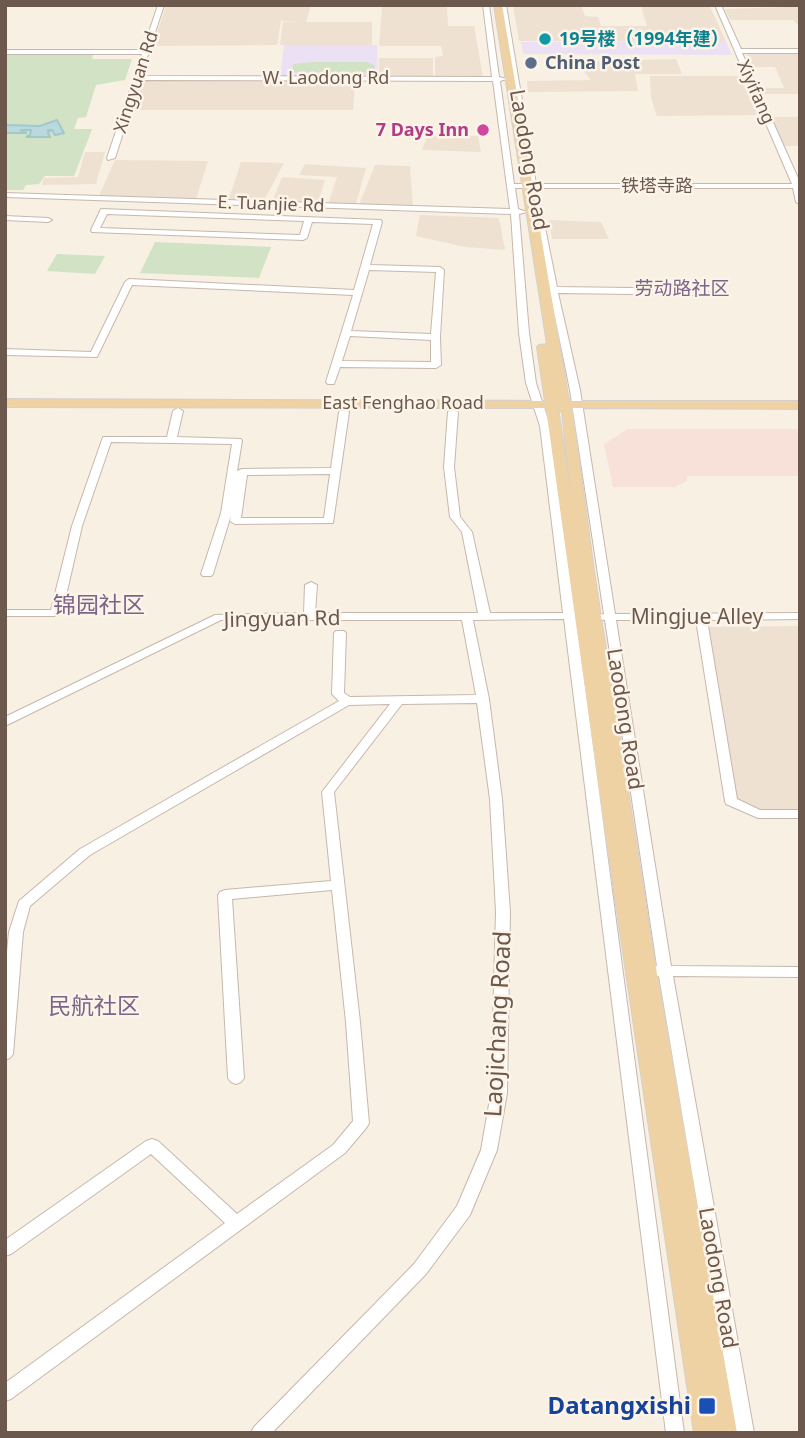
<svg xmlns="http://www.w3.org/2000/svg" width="805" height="1438" font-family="'Noto Sans','Noto Sans SC',sans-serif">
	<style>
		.residential { fill: #eee1d2 }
		.commercial { fill: #f7e1d8 }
		.education { fill: #ece0f4 }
		.green { fill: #d1e3c4 }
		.water { fill: #bad9de; stroke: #a2c8ce; stroke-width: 2 }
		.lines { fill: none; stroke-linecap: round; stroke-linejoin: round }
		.minor-casing { stroke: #c7b7ac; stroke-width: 2 }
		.major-casing { stroke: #d6d0cd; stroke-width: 2 }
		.minor { fill: #fff; fill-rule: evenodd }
		.major { fill: #eed2a4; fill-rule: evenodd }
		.culture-dot { fill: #0f9aa8; stroke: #fcf4e8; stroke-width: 2.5 }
		.service-dot { fill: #5c6f8a; stroke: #fcf4e8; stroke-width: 2.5 }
		.hotel-dot { fill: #d1479c; stroke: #fcf4e8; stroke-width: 2.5 }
		.transit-dot { fill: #1a4fb4; stroke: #fcf4e8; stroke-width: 2.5 }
		.labels { text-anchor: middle; stroke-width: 5; stroke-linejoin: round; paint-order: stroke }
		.far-culture-label { font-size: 18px; font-weight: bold; fill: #0d838f; stroke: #fcf4e8; text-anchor: start }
		.far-service-label { font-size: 18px; font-weight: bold; fill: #4e5e75; stroke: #fcf4e8; text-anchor: start }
		.far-street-label { font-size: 18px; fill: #6c584d; stroke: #fcf4e8 }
		.far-hotel-label { font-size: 18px; font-weight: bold; fill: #b23c85; stroke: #fcf4e8; text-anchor: end }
		.far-neighbourhood-label { font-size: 19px; fill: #7c6589; stroke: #fcf4e8 }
		.street-label { font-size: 21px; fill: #6c584d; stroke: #fcf4e8 }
		.neighbourhood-label { font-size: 23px; fill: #7c6589; stroke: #fcf4e8 }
		.near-street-label { font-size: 24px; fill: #6c584d; stroke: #fcf4e8 }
		.near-transit-label { font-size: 24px; font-weight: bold; fill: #164399; stroke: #fcf4e8; text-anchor: end }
	</style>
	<rect width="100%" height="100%" fill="#f8f0e3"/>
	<path class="residential" d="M166,5H311L306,22H372V45H280L283,22L296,21H281L277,45L153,46Z
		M513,5H581L585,16L598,17L601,26H647L641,6L709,5L726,41H519Z
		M382,7H447L448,26H474L483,77H435V57L443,56L441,46H379Z
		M786,7H800V27L793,20H730L725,9Z
		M744,49L800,51V94H762L759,88H784L775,67H753Z
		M379,58H433V77H379Z
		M676,59L682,74H635L638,91L528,92L527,81L591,80L576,62Z
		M650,76H739L758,115L657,116L651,98Z
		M141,81H355L353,110H132Z
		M771,117H800V146H784Z
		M427,136H478L481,152L422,150Z
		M85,152H105L96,184L42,185L44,178L78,177Z
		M115,160L208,161L196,199L99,196Z
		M241,162L284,163L263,202L228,201Z
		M305,164L366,168L356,204H328L337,177L299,175Z
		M375,165L410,166L413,206L359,205Z
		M282,177L325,180L318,203L272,202Z
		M420,215L499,218L505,250L465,247L416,236Z
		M549,220L601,222L609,239H552Z
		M800,626V814H758L731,801L702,627Z"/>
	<path class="commercial" d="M628,429H800V476H687V481L675,487H613L604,444Z"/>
	<path class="education" d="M726,41L732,55L523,54L521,42Z
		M284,45H377L378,77H280Z"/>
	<path class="green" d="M5,55H93L92,59H132L125,80L96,85L86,117L78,118L74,129H92L74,176H45L39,184L26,185L23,190H5Z
		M312,62H367L374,65L375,69L372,73L292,72L293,64Z
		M155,242L271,247L259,278L140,273Z
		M57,254L105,256L95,274L47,271Z"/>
	<path class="water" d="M57,120L64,133L55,135L52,130H47L50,131L48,133L50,137H26L30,135L31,130H20L27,133H5V122L7,125L40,126Z"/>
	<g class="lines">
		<defs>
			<path id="minor" d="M158,5H164L141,76L492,77L483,5H489L499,77L507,79L500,81L514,184H528L500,5H506L536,184H792L715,5H721L741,49H800V53H742L798,178L800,204L796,202L793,188H537L557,287L704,289L708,292L704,295L558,293L580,390L615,614L800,613V619L707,620L737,799L760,810H800V818H758L726,804L725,801L696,620H616L671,966L800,967V977L673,976L754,1433H736L659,976L653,975L651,971L653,967L657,966L605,620L597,619L595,617L597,615L604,614L570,390L529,188H515L518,209L527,212L519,214L529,333L536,383L550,426L575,613L581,616L576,619L684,1433H666L564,619L473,620L489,699L502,799L510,912L507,1093L497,1150L470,1215L426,1274L272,1433H251L254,1427L414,1264L457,1206L481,1150L491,1093L496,912L490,799L477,703L402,704L334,792L360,1022L369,1123L367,1127L345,1153L11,1399L5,1401V1383L225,1223L151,1154L11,1254L5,1256V1240L146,1141L152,1139L158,1141L237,1214L333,1145L353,1121L346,1022L332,890L232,899L244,1078L241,1082L236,1084L231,1082L228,1078L218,895L220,892L225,890L331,881L322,792L390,704L349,705L90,855L30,906L23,932L13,1054L10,1058L5,1060V972L9,932L19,901L80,849L339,701L332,694L334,633L336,631H344L346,633L344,693L350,697L476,695L462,620H221L5,726V717L215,615L304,613L305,585L311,582L317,585L315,613H478L462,532L450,517L444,467L448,412L453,409L458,412L454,467L460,517L472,532L490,613H563L540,426L526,383L519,333L511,214L5,197V193L510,209L493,81L140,80L115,158L108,160L107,158L142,54H5V50H143Z
				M101,209L381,220L382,222L370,265L440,267L444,270L440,337L441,365L436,368L340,367L334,384H328L326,382L353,295L132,285L97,357L5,355V349L91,352L125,282L129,279L354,290L373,224L312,222L307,238L303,240L92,232L91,230ZM107,214L304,221L300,235L100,228ZM369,270L436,272L431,334L351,331ZM350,336L431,340V362L342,361Z
				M5,216L48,218L52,220L48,222L5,220Z
				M178,408L183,411L177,437L241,439L242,441L237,471L242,469L331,468L339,412L341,410H347L349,412L333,523L235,524L230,521L231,515L213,574L211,576H203L201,574L221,513L232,444L111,442L82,526L62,613L56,616H5V610H51L72,526L103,437H167L173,411ZM330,474L324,518H241L247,475Z"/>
			<path id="major" d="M494,5H502L569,401H800V409L572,408L595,578L652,945L737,1433H694L600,796L546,408L5,407V399L545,401L537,347L539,345L547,344ZM558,408L562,413L572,500Z"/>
		</defs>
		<use href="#minor" class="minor-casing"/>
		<use href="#major" class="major-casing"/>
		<use href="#minor" class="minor"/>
		<use href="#major" class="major"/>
	</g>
	<circle class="culture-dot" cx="545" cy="39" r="7"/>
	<circle class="service-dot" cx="531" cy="63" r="7"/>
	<circle class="hotel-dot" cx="483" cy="130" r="7"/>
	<rect class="transit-dot" x="698" y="1397" width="18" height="18" rx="3.5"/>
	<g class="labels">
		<g class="far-culture-label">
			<text x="559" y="45">19号楼（1994年建）</text>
		</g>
		<g class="far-service-label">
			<text x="545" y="69">China Post</text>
		</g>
		<g class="far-street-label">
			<text x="326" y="84">W. Laodong Rd</text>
			<text transform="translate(136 82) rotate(-72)" y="6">Xingyuan Rd</text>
			<text transform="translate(756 92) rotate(66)" y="6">Xiyifang</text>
			<text x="657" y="192">铁塔寺路</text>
			<text transform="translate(271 204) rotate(2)" y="6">E. Tuanjie Rd</text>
			<text x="403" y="409">East Fenghao Road</text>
		</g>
		<g class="far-hotel-label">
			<text x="469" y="136">7 Days Inn</text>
		</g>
		<g class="far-neighbourhood-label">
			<text x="682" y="295">劳动路社区</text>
		</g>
		<g class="street-label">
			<text transform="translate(529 160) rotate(80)" y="7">Laodong Road</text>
			<text x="697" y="624">Mingjue Alley</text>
			<text transform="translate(282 619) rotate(-1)" y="7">Jingyuan Rd</text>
			<text transform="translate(625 719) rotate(81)" y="7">Laodong Road</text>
			<text transform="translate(718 1278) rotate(80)" y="7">Laodong Road</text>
		</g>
		<g class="neighbourhood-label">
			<text x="99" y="613">锦园社区</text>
			<text x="94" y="1014">民航社区</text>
		</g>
		<g class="near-street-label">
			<text transform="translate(498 1024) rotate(-87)" y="8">Laojichang Road</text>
		</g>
		<g class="near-transit-label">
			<text x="691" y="1414">Datangxishi</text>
		</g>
	</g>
	<rect width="805" height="1438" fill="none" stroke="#6c584d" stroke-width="14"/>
</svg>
